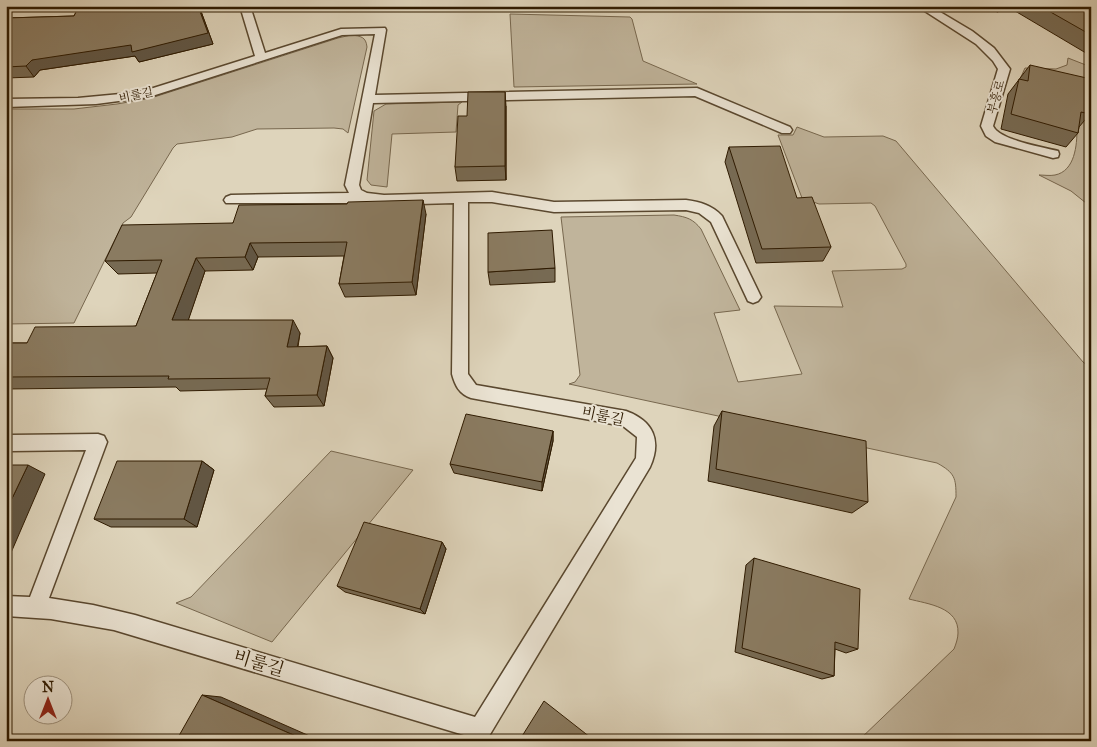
<svg xmlns="http://www.w3.org/2000/svg" width="1097" height="747" font-family="'IM FELL Great Primer','Noto Serif KR',serif">
	<style>
		.green { fill: #c0b49b; stroke: #77674e }
		.lines { fill: none; stroke-linecap: round; stroke-linejoin: round }
		.lane-casing { stroke: #5a482f; stroke-width: 3 }
		.lane { fill: #eae3d3; fill-rule: evenodd }
		.wall { fill: #776a53; stroke: #2e1a00 }
		.shaded-wall { fill: #615644; stroke: #2e1a00 }
		.building { fill: #8a7b61; stroke: #2e1a00 }
		.labels { text-anchor: middle; stroke-width: 4; stroke-linejoin: round; paint-order: stroke }
		.far-street-label { font-size: 12px; fill: #2e1a00; stroke: #eae3d3 }
		.street-label { font-size: 15px; fill: #2e1a00; stroke: #eae3d3 }
		.near-street-label { font-size: 18px; fill: #2e1a00; stroke: #eae3d3 }
	</style>
	<rect width="100%" height="100%" fill="#ded4bb"/>
	<filter id="stains"><feTurbulence type="fractalNoise" baseFrequency=".004" numOctaves="4"/><feColorMatrix values="0 0 0 0 .2 0 0 0 0 .09 0 0 0 0 .02 0 0 0 .5 -.17"/></filter>
	<radialGradient id="worn" r=".72"><stop offset=".6" stop-color="#630" stop-opacity="0"/><stop offset="1" stop-color="#630" stop-opacity=".3"/></radialGradient>
	<path class="green" d="M510,14L630,17L632,19L643,61L697,84L514,87Z
		M351,35C361,36 366,37 367,47L348,133L343,129L334,128L257,129L232,137L177,144L173,148L131,217L123,223L74,323L6,324V109H74L117,104L151,98L338,38Z
		M1068,58L1091,67V207L1071,191L1039,175C1044,175 1050,176 1055,175C1075,171 1077,145 1077,129L1020,79L1025,68L1056,69L1067,65Z
		M462,102L458,105L456,132L392,134L387,187L371,185L367,180L374,111L386,104Z
		M797,127L824,137L883,136L896,141L1083,362L1091,368V741H858L954,649C956,644 958,638 958,633C959,607 928,604 909,599L956,497C956,478 955,473 937,463L569,384L575,382L580,375L561,217L674,215C687,217 693,219 701,229L740,310L714,313L738,382L802,374L774,306L843,307L832,271L902,269L906,267V264L875,206L871,203L819,204L802,198L778,135H793Z
		M331,451L413,470L272,642L176,603L191,597Z"/>
	<g class="lines">
		<defs>
			<path id="lane" d="M240,6H250L265,53L341,29L385,28L386,30L375,95L697,88L790,127L792,130L790,133H782L695,96L373,103L359,185L361,190L367,193L384,195L492,192L554,202L686,200C700,202 712,205 722,216L761,297L758,301L753,303L748,301L711,222L699,213L686,210L554,212L492,202H468V374L476,385L626,411C653,421 662,440 650,467L486,741H462L464,735L114,630L51,619L6,616V596L30,597L86,450L11,451L6,449V437L11,435L98,434L104,436L107,442L49,598L93,605L135,615L475,717L636,458L637,437L623,426L471,398C459,394 455,385 452,374L454,203L384,205L365,203H226L224,200L226,197L231,195L349,193L345,185L375,34L342,35L149,97L96,104L6,107V99L78,98L131,93L147,90L255,56Z
				M917,6H930L972,31L994,48L1010,69L993,126C999,140 1042,147 1058,151L1059,154L1058,157L1053,158L995,142L986,136L981,126L998,69L993,61L976,44Z"/>
		</defs>
		<use href="#lane" class="lane-casing"/>
		<use href="#lane" class="lane"/>
	</g>
	<path class="wall" d="M79,6H199L213,44L139,62L135,56L40,70L34,77L6,78V18L74,16Z
		M988,6H1091V56L1010,8L997,12Z
		M1030,65L1090,114L1079,127L1078,133L1066,147L1001,129L1008,94Z
		M506,106V180L457,181L455,167L467,116Z
		M729,147L797,198L831,247L823,261L756,263L725,162Z
		M426,214L416,295L345,297L339,284L344,256L258,257L253,270L205,271L188,320L300,333L298,347L327,346L333,358L324,406L274,407L265,396L267,389L180,391L176,387L6,389V343H27L136,326L157,273L118,274L105,261L233,223Z
		M555,268V282L490,285L488,272Z
		M722,411L868,502L852,513L708,481L714,426Z
		M553,431V441L542,491L454,473L450,464Z
		M202,461L214,470L197,527H111L94,519Z
		M442,542L446,549L425,614L345,592L337,586Z
		M754,558L858,649L846,653L835,649L834,676L822,679L735,652L746,565Z"/>
	<path class="shaded-wall" d="M198,6H199L213,44L139,62L135,56L40,70L34,77L26,66L32,60Z
		M1001,6H1011L1010,8L997,12Z
		M505,92L506,106V180L505,166Z
		M423,200L426,214L416,295L412,282Z
		M250,243L258,257L253,270L245,257Z
		M196,258L205,271L184,333L172,320Z
		M293,320L300,333L295,359L287,347Z
		M327,346L333,358L324,406L317,395Z
		M553,431V441L542,491V482Z
		M202,461L214,470L197,527L184,519Z
		M28,465L45,474L7,562H6V511Z
		M442,542L446,549L425,614L420,609Z
		M202,695L221,697L321,741H307Z
		M346,739H357L359,741H348Z"/>
	<path class="building" d="M79,6H198L208,33L132,52L131,45L32,60L26,66L6,67V18L74,16Z
		M1040,6L1091,7V35Z
		M1030,65L1091,79L1090,114L1081,112L1078,133L1011,114L1019,79L1028,81Z
		M468,92H505V166L455,167L458,116H467Z
		M780,146L797,198L812,197L831,247L762,249L729,147Z
		M423,200L412,282L339,284L347,242L250,243L245,257L196,258L172,320H293L287,347L327,346L317,395L265,396L270,378L168,379L169,376L6,377V343H27L35,327L136,326L162,260L105,261L122,225L233,223L239,205L347,204L348,202Z
		M552,230L555,268L488,272V233Z
		M722,411L866,441L868,502L716,469Z
		M466,414L553,431L542,482L450,464Z
		M117,461H202L184,519H94Z
		M6,465H28L6,511Z
		M364,522L442,542L420,609L337,586Z
		M754,558L860,589L858,649L835,642L834,676L742,648Z
		M202,695L307,741H176Z
		M544,701L595,741H519Z"/>
	<g class="labels">
		<g class="far-street-label">
			<text transform="translate(136 95) rotate(-12)" y="4">비룰길</text>
			<text transform="translate(996 97) rotate(-74)" y="4">부흥로</text>
		</g>
		<g class="street-label">
			<text transform="translate(603 416) rotate(12)" y="5">비룰길</text>
		</g>
		<g class="near-street-label">
			<text transform="translate(259 663) rotate(17)" y="6">비룰길</text>
		</g>
	</g>
	<rect width="1097" height="747" fill="none" stroke="#ded4bb" stroke-width="25"/>
	<rect x="8" y="8" width="1082" height="732" fill="none" stroke="#2e1a00" stroke-width="2.5"/>
	<rect x="12" y="12" width="1072" height="722" fill="none" stroke="#2e1a00"/>
	<g transform="translate(48 700)"><circle r="24" fill="#eae3d3" stroke="#9f937f"/>
	<path d="M0-4L9 19L0 12L-9 19Z" fill="#8f2418"/>
	<text y="-8" font-size="14" font-weight="bold" text-anchor="middle" fill="#2e1a00">N</text>
	</g>
	<rect width="100%" height="100%" filter="url(#stains)"/>
	<rect width="100%" height="100%" fill="url(#worn)"/>
</svg>
